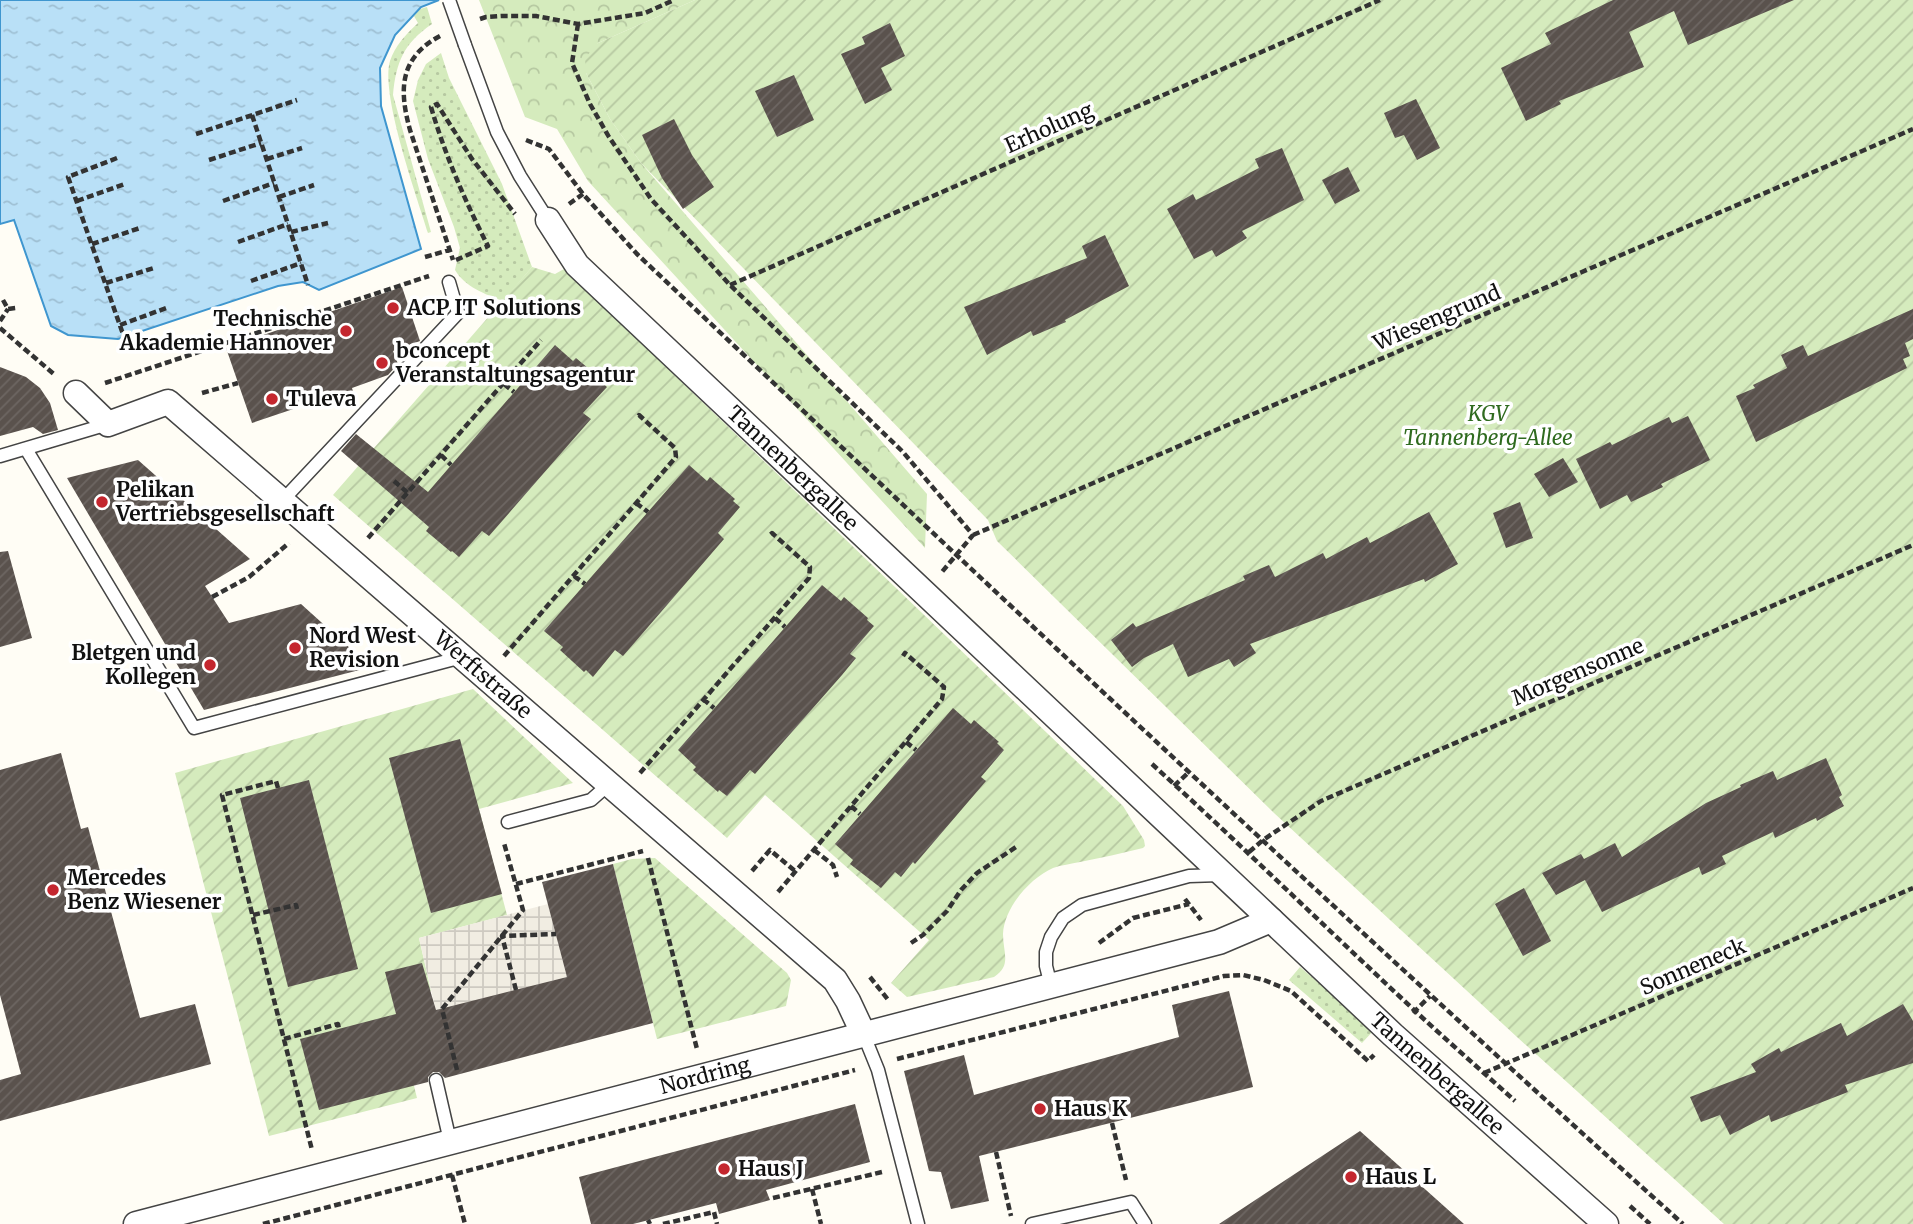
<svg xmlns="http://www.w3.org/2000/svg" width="1913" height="1224" font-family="Merriweather,serif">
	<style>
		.grass { fill: url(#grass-dots) }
		.park { fill: url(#park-crowns) }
		.garden { fill: url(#garden-furrows) }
		.plaza { fill: url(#plaza-grid) }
		.water { fill: url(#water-ripples); stroke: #3f96cf; stroke-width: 2 }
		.building { fill: url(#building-hatch) }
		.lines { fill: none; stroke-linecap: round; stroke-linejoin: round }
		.lane-casing { stroke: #444; stroke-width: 15 }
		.street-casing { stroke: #444; stroke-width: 27 }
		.path { stroke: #333; stroke-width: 4.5; stroke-dasharray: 7 3.5; stroke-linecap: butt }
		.lane { stroke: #fff; stroke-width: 12 }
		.street { stroke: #fff; stroke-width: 24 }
		.lane-bridge-casing { stroke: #444; stroke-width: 15; stroke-linecap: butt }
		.lane-bridge { stroke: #fff; stroke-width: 12 }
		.poi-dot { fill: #c4262e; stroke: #fff; stroke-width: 2.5 }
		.labels { text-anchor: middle; stroke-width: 7; stroke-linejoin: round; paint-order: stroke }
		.street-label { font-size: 21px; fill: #111; stroke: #fff }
		.poi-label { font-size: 21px; font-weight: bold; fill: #111; stroke: #fff; text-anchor: start }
		.park-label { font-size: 21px; font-style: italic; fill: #2f6b1f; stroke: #fff }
	</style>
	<defs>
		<pattern id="grass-dots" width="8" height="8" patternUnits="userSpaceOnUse" patternTransform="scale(1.75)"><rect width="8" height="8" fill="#d5ebbd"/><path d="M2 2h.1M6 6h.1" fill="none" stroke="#b6c8a1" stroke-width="1.8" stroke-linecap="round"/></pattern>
		<pattern id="park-crowns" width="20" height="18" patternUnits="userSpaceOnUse" patternTransform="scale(1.75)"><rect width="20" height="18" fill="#d5ebbd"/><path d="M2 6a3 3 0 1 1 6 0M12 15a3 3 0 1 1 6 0" fill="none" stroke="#b6c8a1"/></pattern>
		<pattern id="garden-furrows" width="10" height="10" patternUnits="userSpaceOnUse" patternTransform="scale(1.75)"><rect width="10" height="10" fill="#d5ebbd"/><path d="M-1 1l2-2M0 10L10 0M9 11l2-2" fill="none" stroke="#b6c8a1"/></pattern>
		<pattern id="plaza-grid" width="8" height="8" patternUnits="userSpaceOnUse" patternTransform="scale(1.75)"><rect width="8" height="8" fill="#f1ede2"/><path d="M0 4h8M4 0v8" fill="none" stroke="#cecac1"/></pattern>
		<pattern id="water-ripples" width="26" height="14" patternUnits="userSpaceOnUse" patternTransform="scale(1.75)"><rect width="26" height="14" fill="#b9e0f7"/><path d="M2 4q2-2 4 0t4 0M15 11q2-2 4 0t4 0" fill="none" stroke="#9ebfd3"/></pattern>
		<pattern id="building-hatch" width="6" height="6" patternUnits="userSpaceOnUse" patternTransform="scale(1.75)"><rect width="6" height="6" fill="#5a524d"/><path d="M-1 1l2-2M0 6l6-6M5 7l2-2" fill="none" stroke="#6d6662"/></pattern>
	</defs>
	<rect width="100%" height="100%" fill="#fffdf5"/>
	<path class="grass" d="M427,7L432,24C404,43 396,62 393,95L431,232L428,233C417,197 380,94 390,61C395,46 406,34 418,23L414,16L420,9Z
		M441,53L449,78L502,184L532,267L503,301C485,294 465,287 455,270L460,248L454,227L428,159L413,101L418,80L426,64Z
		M1300,967L1374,1030L1362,1043L1289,980Z"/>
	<path class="park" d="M479,0H695L598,43L586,73L610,119L641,163L927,494L925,548L588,181L557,129L525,117Z"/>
	<path class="garden" d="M695,0H1913V1224H1724L1517,1037L1274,813L997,541L988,520L641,163L610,119L586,73L585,58L598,43Z
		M532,267L555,274L564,269L1123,806L1144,840L1145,846L1143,848C1122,853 1101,858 1080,862C1071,864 1061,865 1053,868C1030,878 1004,908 1003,934C1003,953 1012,965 994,977L907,997L891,983L929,940L765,795L727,838L333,495Z
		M473,689L573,783L479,809L507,915L419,938L431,991L393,1001L417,1098L269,1136L175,773Z
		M655,858L787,973L791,980L786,1006L657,1039L613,864L632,859Z"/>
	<path class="plaza" d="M548,904L567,977L436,1011L419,938Z"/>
	<path class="water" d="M0,0H439L421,7L395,35L380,68L381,106L421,249L319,290L303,282L278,286L118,339L68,335L51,326L14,220L0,224Z"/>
	<path class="building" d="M1613,0H1794L1688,45L1674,11L1629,32L1644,67L1559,101L1561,104L1526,121L1501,68L1551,44L1545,33Z
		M890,23L905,56L881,68L892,90L865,104L841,54L865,44L862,37Z
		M794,75L814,120L777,137L755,91Z
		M1416,99L1440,148L1417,160L1404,135L1395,138L1384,113Z
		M674,119L692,155L714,187L683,209L662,178L642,135Z
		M1282,148L1304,200L1242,231L1247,238L1216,257L1212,250L1194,259L1167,209L1193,194L1196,200L1259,168L1255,159Z
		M1348,167L1360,191L1335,204L1322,180Z
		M1105,235L1129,286L1065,320L1066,322L1033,336L1031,331L987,355L964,307L1087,258L1082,246Z
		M402,287L420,341L393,351L398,364L388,375L352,388L355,398L329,407L326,398L252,423L226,348Z
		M1913,309V339L1905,343L1910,356L1903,359L1907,368L1756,442L1736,396L1755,388L1753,385L1787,368L1781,355L1803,345L1808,356Z
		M555,345L573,361L576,358L601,379L600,381L607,387L583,413L591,419L563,451L489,536L482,531L459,557L452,551L451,552L426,531L429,527L341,451L356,434L428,492Z
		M0,367L26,377L40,388L50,403L58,430L43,434L33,427L0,436Z
		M1688,416L1710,460L1661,484L1663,487L1631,502L1627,495L1600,509L1576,459L1610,442L1612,445L1669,417L1672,423Z
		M1563,458L1578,482L1549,497L1534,474Z
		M138,460L250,559L205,586L229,623L301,604L371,667L204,710L67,478Z
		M689,465L707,481L710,477L735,499L733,501L740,507L718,533L724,539L623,656L615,650L593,677L586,670L584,672L560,650L563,647L544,631Z
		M1520,502L1533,538L1506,548L1493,513Z
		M1429,512L1458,564L1425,582L1424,579L1250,644L1256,653L1234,667L1229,659L1188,677L1173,644L1144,658L1132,667L1111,640L1133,623L1136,627L1178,609L1245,580L1243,576L1269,565L1275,577L1323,553L1326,559L1367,537L1370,543Z
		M8,551L32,638L0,647V552Z
		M822,585L841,601L844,597L868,618L867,620L874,626L850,654L856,658L842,675L755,774L750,770L727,796L719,790L718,792L693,770L696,767L678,750Z
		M953,708L971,724L974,720L999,742L997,743L1004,750L981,777L986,781L915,864L913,862L901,877L895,872L881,888L850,864L853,860L835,844Z
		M460,739L502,894L431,913L389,758Z
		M61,753L81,829L88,827L140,1018L195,1004L211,1064L0,1121V1080L21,1074L0,995V770Z
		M1826,758L1842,795L1839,797L1844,806L1817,821L1816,818L1775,838L1773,832L1722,856L1726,864L1702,875L1699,867L1602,912L1585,880L1556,895L1542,873L1581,854L1584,859L1615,843L1622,857L1706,803L1741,787L1740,785L1773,771L1777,780Z
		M309,780L358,969L288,987L240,798Z
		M613,864L653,1023L445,1078L439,1072H433L428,1077V1082L319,1110L300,1039L396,1014L385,972L422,963L436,1010L567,977L542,882Z
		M1524,888L1551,941L1523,956L1495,904Z
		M1229,991L1253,1087L979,1156L989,1201L951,1209L941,1172L929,1171L904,1071L964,1055L974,1095L1179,1037L1172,1005Z
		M1903,1004L1913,1021V1063L1845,1085L1848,1092L1771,1122L1769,1115L1730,1135L1720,1115L1701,1122L1690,1097L1756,1072L1751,1064L1779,1048L1781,1052L1841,1023L1847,1036Z
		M855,1104L870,1162L766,1190L770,1200L719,1214L716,1203L633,1224H591L579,1177Z
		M1360,1131L1464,1224H1219Z"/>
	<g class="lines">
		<defs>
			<path id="lane" d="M465,45L497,132L520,176L548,220
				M26,449L194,728L462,657
				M0,456L108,424
				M283,500L458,313L449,282
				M508,822L591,800L609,784
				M1051,986L1046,966V952L1051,937L1063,918L1082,905L1189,876L1220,875
				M863,1033L878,1070L918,1224
				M436,1080L450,1141
				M1032,1224L1131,1202L1145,1224"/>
			<g id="street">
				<path id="s1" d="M548,220L577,265L1393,1035L1606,1224"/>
				<path id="s2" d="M76,393L108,424L168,402L835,980L848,1001L863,1033"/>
				<path id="s3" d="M136,1224L1219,942L1271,920"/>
			</g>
		</defs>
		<use href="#lane" class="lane-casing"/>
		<use href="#street" class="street-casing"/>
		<path class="path" d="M480,19L486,17L501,16H536L578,24L645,13L674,0
			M578,24L572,63L590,104L609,137L651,199L730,285L903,452L973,535L941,573
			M440,36C399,58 399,90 410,130L453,260
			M252,115L308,285
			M196,134L297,100
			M526,140L549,149L583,194L637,254C983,581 1329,906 1683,1224
			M117,158L68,177L124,337
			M267,159L302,148
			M209,160L261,143
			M279,197L314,185
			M77,201L125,184
			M223,201L274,183
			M569,204L583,194
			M291,232L328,223
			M238,242L288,224
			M92,244L140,228
			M425,257L449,250
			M456,260L488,246C465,201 445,155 431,107L437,104L472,159L515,214
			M251,281L301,263
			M106,283L154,268
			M730,285L1380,0
			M3,300L8,309L16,308
			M0,321L8,309
			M120,325L169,307
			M0,328L55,375
			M105,383L429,276
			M504,384L514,392
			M202,393L238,383
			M441,455L451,465
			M394,481L408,493
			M636,503L648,512
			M973,535L1913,129
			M368,538L541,340
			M574,576L585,584
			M212,597L249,577L289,543
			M775,618L785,627
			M504,656L676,457L675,448L639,415L636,418
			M703,699L714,708
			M906,742L916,750
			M1152,764C1240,844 1325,927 1412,1008C1446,1040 1481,1070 1515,1101
			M640,773L809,578L810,567L772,533L769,536
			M1174,786L1189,772
			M278,788L276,781L222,795L312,1150
			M851,806L860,814
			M814,850L833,865L837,877
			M1249,852L1263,840L1321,801L1913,545
			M648,858L697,1049
			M752,871L770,850L795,871
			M516,884L643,851
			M778,892L942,699L944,687L905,653L903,656
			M1185,899L1201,920
			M253,915L296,905L297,909
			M911,943L923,935L947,911L961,890L977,873L1016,847
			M1099,943L1133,918L1189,904
			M870,977L889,1001
			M516,990L502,936L556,934
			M1413,1013L1430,996
			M284,1039L338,1024L339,1029
			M897,1059L1224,976L1243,975L1264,980L1291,991L1368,1061L1374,1055
			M457,1070L442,1009L523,910L504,843
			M1484,1073L1913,888
			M1112,1123L1126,1180
			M996,1152L1011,1216
			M452,1175L465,1224
			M812,1189L821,1224
			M773,1198L882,1172
			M1630,1206L1650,1224
			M648,1220L650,1224
			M263,1224L855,1070
			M663,1224L714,1212L717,1224"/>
		<use href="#lane" class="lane"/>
		<use href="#street" class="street"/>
		<defs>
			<path id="lane-bridge" d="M449,0L465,45"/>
		</defs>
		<use href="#lane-bridge" class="lane-bridge-casing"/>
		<use href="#lane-bridge" class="lane-bridge"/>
	</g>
	<g class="poi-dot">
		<circle cx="393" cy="308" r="7"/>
		<circle cx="346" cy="331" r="7"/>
		<circle cx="382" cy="363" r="7"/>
		<circle cx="272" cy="399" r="7"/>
		<circle cx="102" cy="502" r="7"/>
		<circle cx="295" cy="648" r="7"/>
		<circle cx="210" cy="665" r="7"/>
		<circle cx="53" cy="890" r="7"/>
		<circle cx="1040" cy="1109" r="7"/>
		<circle cx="724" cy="1169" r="7"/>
		<circle cx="1351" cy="1177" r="7"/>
	</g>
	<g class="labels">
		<g class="street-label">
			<text transform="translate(1049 128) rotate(-24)" y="7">Erholung</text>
			<text transform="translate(1437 318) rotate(-23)" y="7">Wiesengrund</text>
			<text dy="7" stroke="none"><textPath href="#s1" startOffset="350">Tannenbergallee</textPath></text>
			<text transform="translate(1578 672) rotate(-23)" y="7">Morgensonne</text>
			<text dy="7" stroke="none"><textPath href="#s2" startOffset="525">Werftstraße</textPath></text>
			<text transform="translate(1693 967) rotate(-23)" y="7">Sonneneck</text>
			<text dy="7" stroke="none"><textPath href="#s1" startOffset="1234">Tannenbergallee</textPath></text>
			<text dy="7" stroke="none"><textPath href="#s3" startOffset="588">Nordring</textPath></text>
		</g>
		<g class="poi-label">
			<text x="407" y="315">ACP IT Solutions</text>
			<text x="332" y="326" text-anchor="end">Technische<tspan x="332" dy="24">Akademie Hannover</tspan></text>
			<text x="396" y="358">bconcept<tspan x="396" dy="24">Veranstaltungsagentur</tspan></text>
			<text x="286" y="406">Tuleva</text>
			<text x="116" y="497">Pelikan<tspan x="116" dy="24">Vertriebsgesellschaft</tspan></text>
			<text x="309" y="643">Nord West<tspan x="309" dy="24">Revision</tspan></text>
			<text x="196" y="660" text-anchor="end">Bletgen und<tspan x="196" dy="24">Kollegen</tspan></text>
			<text x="67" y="885">Mercedes<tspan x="67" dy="24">Benz Wiesener</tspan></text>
			<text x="1054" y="1116">Haus K</text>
			<text x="738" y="1176">Haus J</text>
			<text x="1365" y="1184">Haus L</text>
		</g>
		<g class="park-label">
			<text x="1488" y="421">KGV<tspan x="1488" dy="24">Tannenberg-Allee</tspan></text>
		</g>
	</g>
</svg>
